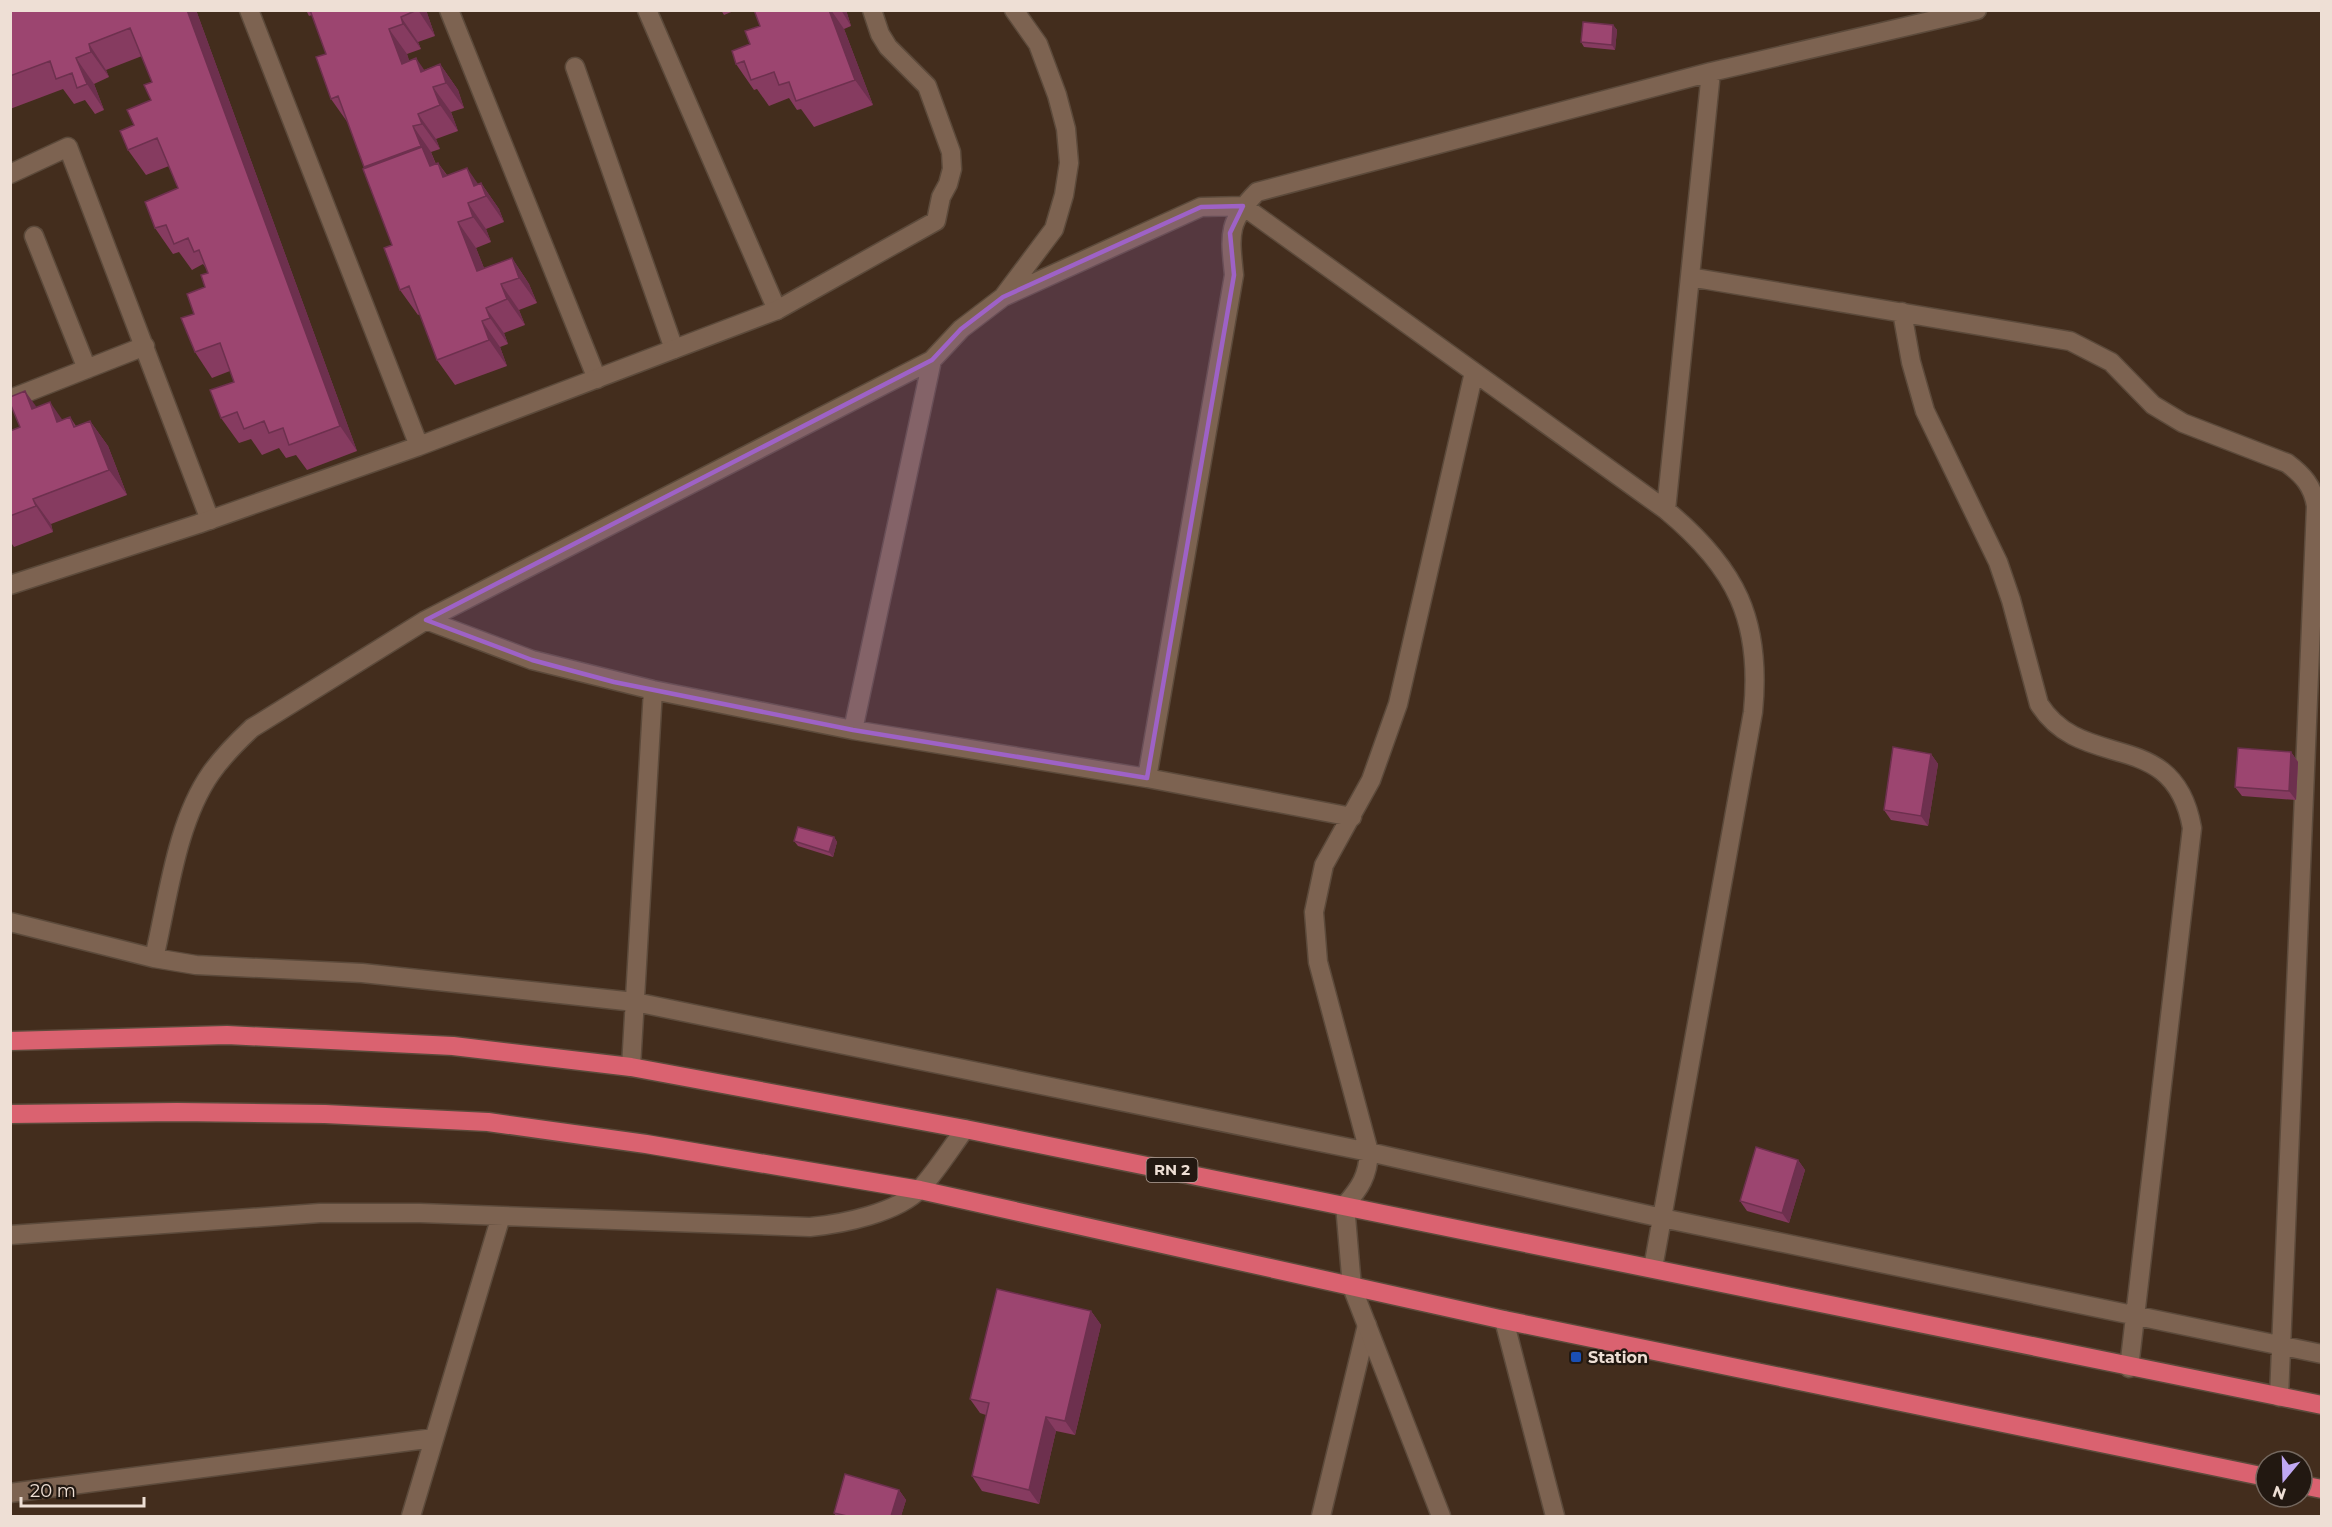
<svg xmlns="http://www.w3.org/2000/svg" width="2332" height="1527" font-family="Montserrat,sans-serif">
	<style>
		.lines { fill: none; stroke-linecap: round; stroke-linejoin: round }
		.service-casing { stroke: #5c4a3b; stroke-width: 21 }
		.minor-casing { stroke: #5c4a3b; stroke-width: 21 }
		.trunk-casing { stroke: #5c4a3b; stroke-width: 21 }
		.service { stroke: #7d6351; stroke-width: 18 }
		.minor { stroke: #7d6351; stroke-width: 18 }
		.trunk { stroke: #da6270; stroke-width: 18 }
		.wall { fill: #863b60 }
		.shaded-wall { fill: #6d304e }
		.building { fill: #9c4570; stroke: #6d304e; stroke-width: 1.5 }
		.marked { fill: #9e62c6; fill-opacity: 0.2; stroke: #9e62c6; stroke-width: 4.5; stroke-linejoin: round }
		.transit-dot { fill: #1a4fb4; stroke: #221811; stroke-width: 2 }
		.labels { text-anchor: middle; stroke-width: 4.5; stroke-linejoin: round; paint-order: stroke }
		.shield { fill: #221811; stroke: #b1a39a; stroke-width: 1.5 }
		.shield-label { font-size: 15px; font-weight: bold; fill: #eedfd5 }
		.poi-label { font-size: 16px; font-weight: bold; fill: #eedfd5; stroke: #221811; text-anchor: start }
	</style>
	<rect width="100%" height="100%" fill="#432d1d"/>
	<g class="lines">
		<defs>
			<path id="service" d="M449,10L597,379
				M647,10L777,310
				M575,67L674,349
				M10,174L68,147L210,520
				M34,236L87,369
				M10,399L145,346
				M1321,1516L1367,1325"/>
			<path id="minor" d="M249,10L419,446
				M1690,277L2070,341L2111,362L2153,405L2183,423L2287,463C2303,475 2313,486 2316,506L2279,1397
				M1003,297L1201,207L1243,206L1666,510C1736,568 1762,620 1753,712L1653,1268
				M1902,312L1911,362L1925,411L1998,562L2011,600L2039,704C2083,774 2174,725 2192,828L2129,1368
				M1666,510L1711,72
				M10,585L198,524L419,446L777,310L936,221L941,197L948,184L952,169L951,152L927,86L888,47L880,34L872,10
				M426,620L532,660L653,690L853,730L1147,778L1352,817
				M853,730L932,360
				M1147,778L1234,275C1230,235 1227,222 1257,192L1711,72L1977,10
				M10,922L154,958L196,965L362,973L635,1002L1369,1152L1662,1218L2322,1354
				M154,958C168,899 176,823 211,773C223,756 237,742 252,728L426,620L932,360L961,329L1003,297L1054,229L1064,195L1069,163L1066,129L1057,95L1038,44L1014,10
				M631,1067L653,690
				M10,1235L320,1213H420L810,1227C842,1224 898,1213 921,1188C937,1170 951,1148 965,1129
				M1504,1320L1555,1516
				M10,1493L434,1438
				M411,1516L501,1216
				M1441,1516L1352,1287L1345,1205C1360,1188 1368,1176 1369,1152L1318,962L1314,912L1324,865L1371,780L1398,704L1474,372"/>
			<path id="trunk" d="M10,1041L227,1035L453,1046L631,1067L965,1129L2322,1405
				M10,1114L177,1112L325,1114L488,1122L646,1144L920,1190L1504,1320L2266,1477
				M2302,1485L2322,1489"/>
		</defs>
		<use href="#service" class="service-casing"/>
		<use href="#minor" class="minor-casing"/>
		<use href="#trunk" class="trunk-casing"/>
		<use href="#service" class="service"/>
		<use href="#minor" class="minor"/>
		<use href="#trunk" class="trunk"/>
	</g>
	<path class="wall" d="M10,10H196L357,451L307,470L296,455L286,458L279,448L262,455L251,439L239,443L221,418L234,382L230,371L212,378L195,352L194,314L205,287L208,273V271L203,264L192,270L179,252L173,254L155,228L178,188L169,166L146,175L128,150L134,125L151,100L152,82L142,56L106,70L109,77L94,84L104,110L95,114L85,100L74,104L63,89L10,109Z
		M306,10H426L435,36L418,42L421,49L407,54L409,61L424,70L440,64L458,90L464,108L451,112L458,131L436,139L440,149L431,152L436,164L438,163L447,175L478,184L481,183L499,209L504,222L486,229L491,242L476,248L484,268L512,258L529,284L537,303L519,310L525,325L504,333L508,344L500,347L507,366L455,385L437,360L420,314L418,315L400,290L392,245L348,123L331,99L326,54L312,15L309,16Z
		M721,10H736L724,15Z
		M754,10H846L851,26L844,29L873,105L814,127L801,109L797,110L789,98L769,106L757,89L754,90L736,64L750,44L760,26Z
		M1613,25L1617,30L1615,50L1584,47L1581,42Z
		M37,408L63,420L70,417L76,426L90,421L108,446L127,495L51,524L53,532L14,547L10,541V431L20,427Z
		M2291,752L2298,762L2296,800L2242,796L2235,787Z
		M1931,754L1938,764L1928,826L1891,820L1884,810Z
		M834,837L837,842L833,857L798,846L794,841Z
		M1798,1160L1805,1170L1789,1223L1747,1211L1740,1201Z
		M1091,1311L1101,1325L1075,1435L1056,1431L1039,1504L982,1491L972,1476L986,1415L980,1413L970,1399Z
		M899,1490L906,1500L901,1516H836L834,1513Z"/>
	<path class="shaded-wall" d="M187,10H196L357,451L340,426Z
		M418,10H426L435,36Z
		M829,10H831L844,29L873,105L855,80Z
		M841,10H846L851,26Z
		M401,17L418,42L421,49L403,24Z
		M1613,25L1617,30L1615,50L1612,45Z
		M389,29L407,54L419,89L402,64Z
		M89,44L106,70L109,77L91,52Z
		M76,58L94,84L104,110L87,84Z
		M416,58L434,84L433,87L451,112L458,131L440,105L421,72Z
		M440,64L458,90L464,108L446,83Z
		M418,114L436,139L440,149L422,124Z
		M413,126L431,152L438,171L430,166Z
		M438,163L456,189L443,177Z
		M467,168L485,194L474,186Z
		M481,183L499,209L504,222L486,196Z
		M468,203L486,229L491,242L473,217Z
		M458,222L476,248L495,296L477,271Z
		M512,258L529,284L537,303L519,278Z
		M501,284L519,310L525,325L507,299Z
		M486,308L504,333L508,344L490,318Z
		M482,321L500,347L507,366L489,340Z
		M25,391L43,416L32,409Z
		M50,402L68,428L57,422Z
		M90,421L108,446L127,495L109,470Z
		M33,499L51,524L53,532L36,506Z
		M2291,752L2298,762L2296,800L2289,791Z
		M1931,754L1938,764L1928,826L1921,816Z
		M834,837L837,842L833,857L829,852Z
		M1798,1160L1805,1170L1789,1223L1782,1213Z
		M1091,1311L1101,1325L1075,1435L1065,1421Z
		M1046,1417L1056,1431L1039,1504L1029,1490Z
		M899,1490L906,1500L901,1516H891Z"/>
	<path class="building" d="M10,10H187L340,426L289,445L283,428L269,433L264,421L244,429L237,412L221,418L210,390L234,382L220,343L195,352L181,318L194,314L187,294L205,287L201,275L208,273L199,250L194,252L188,238L174,244L166,225L155,228L145,202L178,188L157,138L128,150L120,131L134,125L127,110L151,100L144,85L152,82L130,28L89,44L91,52L76,58L87,84L77,88L72,73L56,79L50,61L10,76Z
		M310,10H417L401,17L403,24L389,29L402,64L416,58L421,72L440,64L446,83L433,87L440,105L418,114L422,124L413,126L421,146L364,167L338,96L331,99L316,57L326,54Z
		M754,10H829L855,80L796,101L789,82L779,85L774,72L751,80L744,61L736,64L732,51L750,44L745,31L760,26Z
		M1583,22L1613,25L1612,45L1581,42Z
		M422,147L430,166L438,163L443,177L467,168L474,186L481,183L486,196L468,203L473,217L458,222L477,271L512,258L519,278L501,284L507,299L486,308L490,318L482,321L489,340L437,360L409,286L400,290L384,248L392,245L363,169Z
		M25,391L32,409L50,402L57,422L70,417L74,427L90,421L109,470L33,499L36,506L10,516V431L20,427L10,403V397Z
		M1893,747L1931,754L1921,816L1884,810Z
		M2238,748L2291,752L2289,791L2235,787Z
		M798,827L834,837L829,852L794,841Z
		M1756,1147L1798,1160L1782,1213L1740,1201Z
		M997,1289L1091,1311L1065,1421L1046,1417L1029,1490L972,1476L989,1403L970,1399Z
		M845,1474L899,1490L891,1516H847L834,1513Z"/>
	<path class="marked" d="M1243,206L1230,233L1234,275L1147,778L853,730L614,682L532,660L426,620L932,360L961,329L1003,297L1201,207Z"/>
	<rect class="transit-dot" x="1570" y="1351" width="12" height="12" rx="3"/>
	<g class="labels">
		<rect class="shield" x="1146.5" y="1158" width="51" height="24" rx="4.5"/>
		<g class="shield-label">
			<text x="1172" y="1175">RN 2</text>
		</g>
		<g class="poi-label">
			<text x="1588" y="1363">Station</text>
		</g>
	</g>
	<rect width="2332" height="1527" fill="none" stroke="#eedfd5" stroke-width="24"/>
	<g transform="translate(2284 1479) rotate(199)"><circle r="28" fill="#221811" stroke="#74685f" stroke-width="1.5"/>
	<path d="M0-4.5L10 22L0 15L-10 22Z" fill="#c0a8f3"/>
	<text y="-9" font-size="16" font-weight="bold" text-anchor="middle" fill="#eedfd5">N</text>
	</g>
	<path d="M21 1497v9h123v-9" fill="none" stroke="#eedfd5" stroke-width="3"/>
	<text x="30" y="1497" font-size="18" fill="#eedfd5" stroke="#221811" stroke-width="4.5" paint-order="stroke">20 m</text>
</svg>
